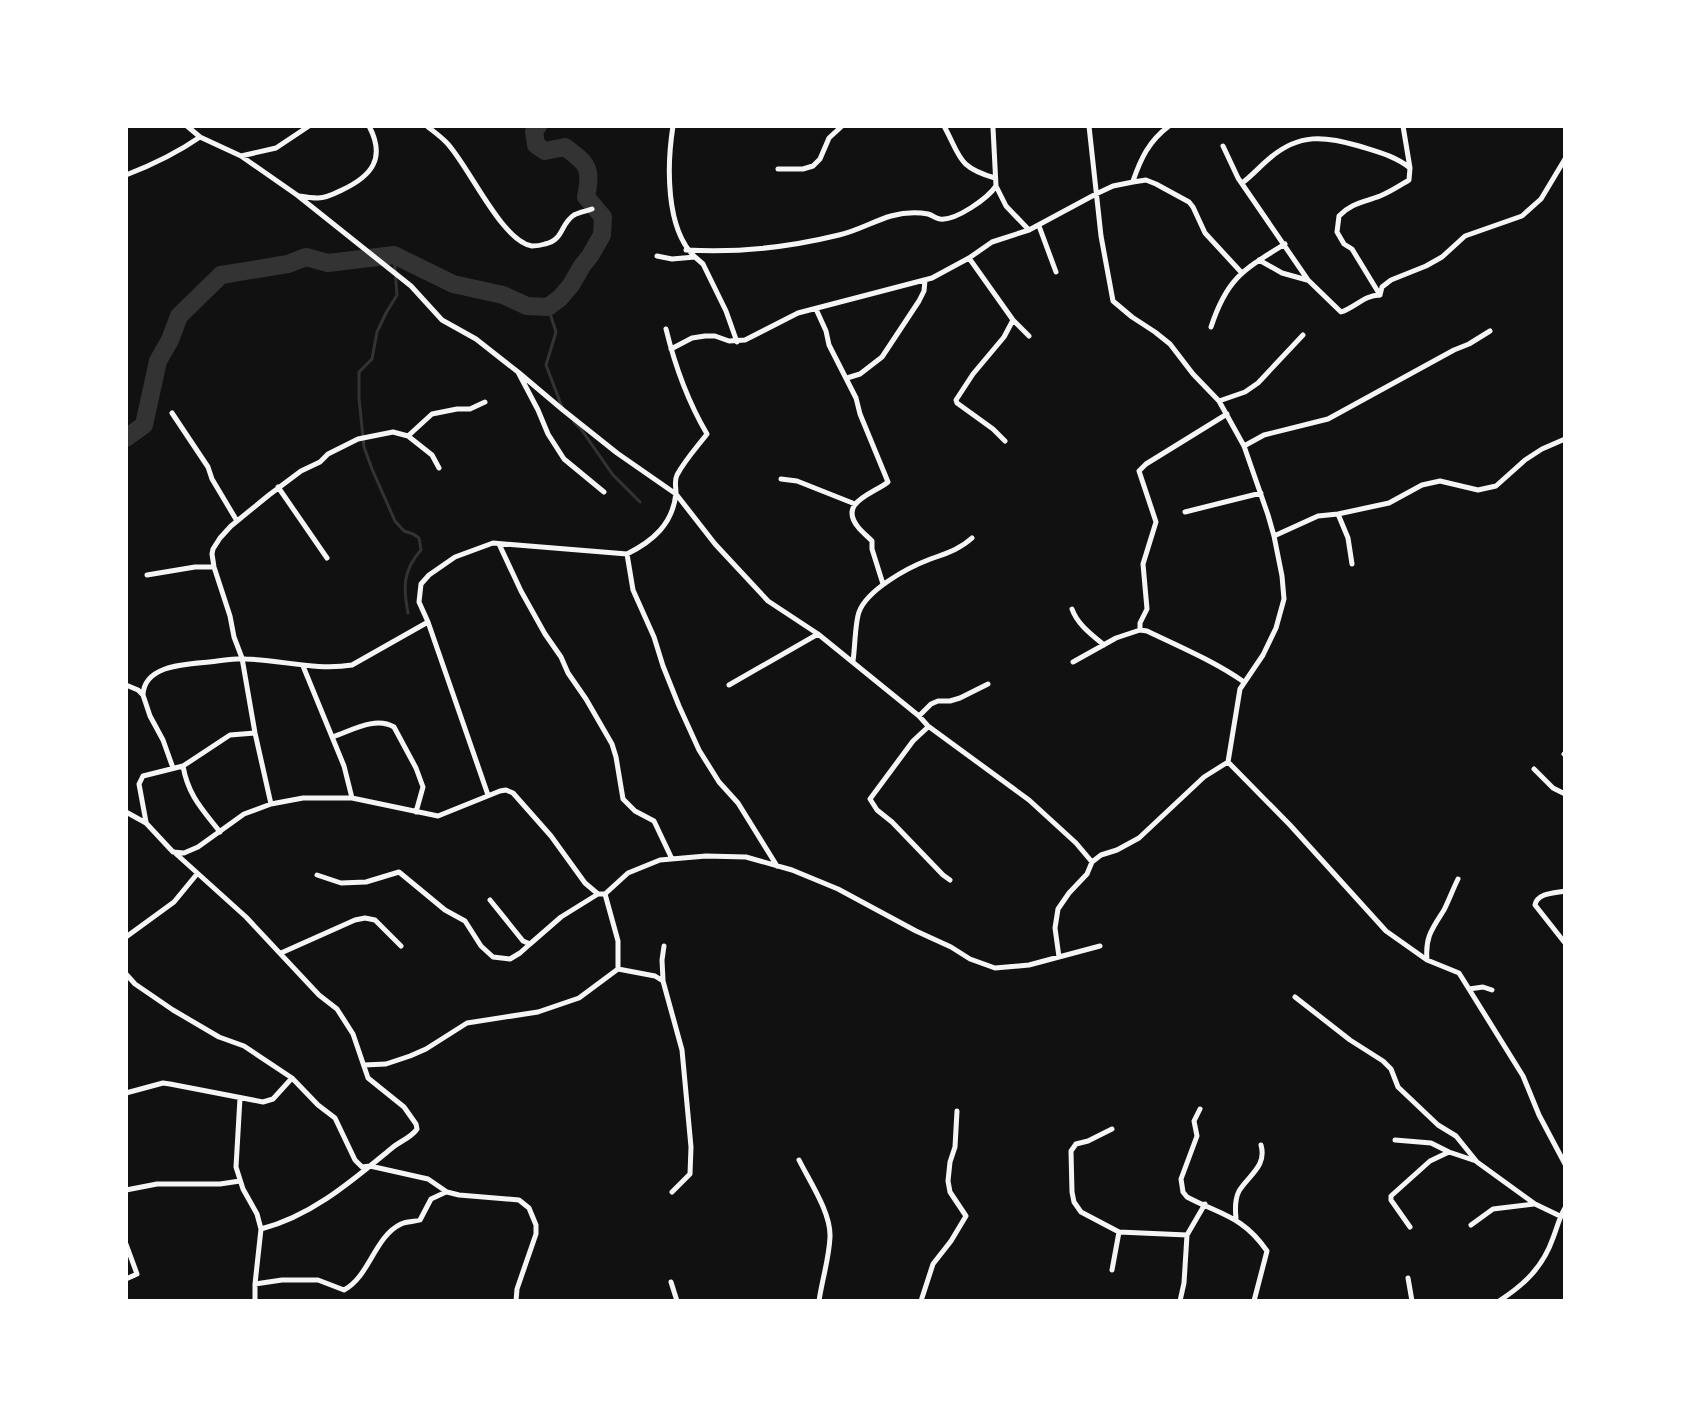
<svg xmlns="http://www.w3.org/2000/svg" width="1691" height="1427" font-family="'Source Sans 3',sans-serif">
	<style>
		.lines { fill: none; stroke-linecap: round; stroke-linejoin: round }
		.stream { stroke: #333; stroke-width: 3 }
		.river { stroke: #333; stroke-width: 18 }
		.minor { stroke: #f5f5f5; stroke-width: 5 }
	</style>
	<rect width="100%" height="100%" fill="#111"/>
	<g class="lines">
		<path class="stream" d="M394,255L397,295L386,313L377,332L372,359L359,372V398L364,447L372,469L395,521L404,531L413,534L419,538L421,550C403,570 403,587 408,613
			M548,307L556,332L546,365L562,407
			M574,422L581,429L613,475L640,502"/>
		<path class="river" d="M126,438L144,425L158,361L170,340L179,316L221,275L288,264L306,257L328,263L394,255L453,284L503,295L527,306L548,307L560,298L571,285L582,266L590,256L602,235L603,217L586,197C592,168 588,164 565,147L545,151L536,145L534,131L538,126"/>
		<path class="minor" d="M187,126L200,137L241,156L297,195L411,286L442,320L476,339L518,372L538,410L548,434L564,459L604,492
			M427,126C433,131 440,136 446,142C468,164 501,241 532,246C534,246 542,245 545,244C564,240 560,224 574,215C579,212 587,211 592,209
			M673,126C667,164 665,229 695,257
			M944,126C961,157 957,167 995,178
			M1089,126L1101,236L1113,301L1132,317L1155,332L1170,344L1193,374L1219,401L1244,446L1268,515L1274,536L1282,576L1284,599L1276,628L1263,655L1240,689L1228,762L1290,825L1386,931L1427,960L1459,973L1523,1076L1539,1115L1565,1164
			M1403,126L1410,168
			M993,128L996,186L1006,206L1029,230
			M1223,146L1238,178L1308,280L1341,312C1356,307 1364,295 1380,295L1382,287L1391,280L1426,266L1442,257L1465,236L1522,216L1541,199L1565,159
			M241,156L276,148L309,126
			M778,169H803L813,166L820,159L829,138L842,126
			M126,175C152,165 177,153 200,137
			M1133,181C1141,158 1149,141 1169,126
			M1242,183C1252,176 1260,166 1270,158C1299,133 1325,136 1359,146C1378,152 1395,156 1410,168L1409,180C1399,186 1390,192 1380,196C1365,202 1351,203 1339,216L1337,232L1344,244L1352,249L1380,295
			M299,196C305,197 312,198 318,198C327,198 334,194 342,190C372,176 386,158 369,126
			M1039,226L1056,272
			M686,250C736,253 790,247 839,235C857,231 874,221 891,216C902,213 917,212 928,214C932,215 935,218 940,219C956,221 988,198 996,186
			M657,256L672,259L695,257L703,264L726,311L737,342
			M969,258L1013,320L1029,336
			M1259,260L1282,273L1307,280
			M816,309L826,331L829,345L856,398L860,414L888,482C873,494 838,502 858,527C862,532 867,536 872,541V549L883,584
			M1211,327C1227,278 1243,270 1285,244
			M671,349L692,338L705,336H715L729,341L745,340L798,313L932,278L969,258L992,242L1029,230L1096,194L1113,186L1133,182L1146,180L1156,184L1189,202L1193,207L1205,233L1241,272
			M518,372L563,410L617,453L676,494L715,544L768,601L818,634L919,716L928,726L1029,800L1076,843L1092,862
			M847,378L860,374L882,357L919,301L924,291L925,280
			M1219,401L1245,392L1258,383L1303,335
			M172,413L208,467L212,479L237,521
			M408,436L432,414L457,409H470L485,402
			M1005,441L993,429L957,403L956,400L973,374L1004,337L1013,320
			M1244,446L1264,435L1328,419L1454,350L1469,344L1490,331
			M781,479L797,481L855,504
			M278,487L327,558
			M1185,512L1261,493
			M1338,514L1348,538L1352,564
			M1274,536L1318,516L1338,514L1389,503L1422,485L1440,481L1478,490L1496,486L1525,460L1542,449L1565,439
			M499,544L521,591L545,634L561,657L568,673L586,699L612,744L616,757L623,799L635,811L654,821L672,859
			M627,554L633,590L654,637L663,666L679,706L699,750L719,782L738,803L777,866
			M147,575L195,567H214
			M1072,609C1077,624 1092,635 1104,645
			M1140,630L1147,631C1180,647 1214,661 1244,682
			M853,661C855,648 855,623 859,612C867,590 907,568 928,560C944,554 959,550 972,538
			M1073,662L1116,638L1140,630V623L1147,609L1143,564L1156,522L1139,471L1146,464L1227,414
			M303,666L344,766L352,798
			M126,685L138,690L143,695L150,716L163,740L173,768
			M729,685L818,634
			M143,695C144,665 186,664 209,662C221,661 234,658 246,659C282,660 316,671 352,665L428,622
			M919,716L931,704L938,701H950L960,698L988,684
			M928,727L913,741L870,799L877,810L892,822L943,875L950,880
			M332,737C351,731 375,716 394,727L416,768L423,787L416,812
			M1564,754L1565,755
			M183,766C188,795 202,809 220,832
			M1534,769L1553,788L1565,794
			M488,795L428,622L419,602L421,584L429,575L455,557L493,543L627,554C653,541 673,524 676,493C676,486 674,481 677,475C685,460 697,447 707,434C687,400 675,366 666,329
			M271,804L255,733L242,658L234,637L230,616L214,567L212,554L213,549L220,538L231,526L269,495L301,471L320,462L328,454L358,439L393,432L408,436L432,455L439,468
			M126,812L146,823L173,852L184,853L198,847L244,814L271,804L303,798H352L438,816L500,791L506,790L513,793L551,836L585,883L598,894H605L628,873L660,860L706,856L746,857L792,870L838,889L916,931L951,947L970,959L995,968L1029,965L1100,946
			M146,822L139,784L143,776L183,766L230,735L255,733
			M174,852L246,917L319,995L337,1009L353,1034L368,1078L404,1107L416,1124L417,1129C411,1138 400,1141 392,1148C353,1180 312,1216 261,1229
			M317,875L341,883L366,882L399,872L445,910L465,921L481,946L493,957L510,959L520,953L530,944
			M1565,891C1554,893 1537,893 1535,905L1565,943
			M490,900L523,941L530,944L561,917L598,894
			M126,937L174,902L197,874
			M281,953L355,920L365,918L375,920L401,946
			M1059,957L1055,928L1058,909L1069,893L1087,874L1092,862L1101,855L1117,850L1139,838L1204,777L1228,762
			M1427,960C1425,937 1432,929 1444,910C1449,900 1453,889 1458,879
			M618,969L655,976L663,981L682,1050L691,1147L690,1174L672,1192
			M126,974L135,984L173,1010L219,1037L244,1046L292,1078L318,1105L335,1118L355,1160L362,1167L370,1166L428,1179L447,1192L459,1195L519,1200L529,1208L536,1225V1234L517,1289L516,1301
			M663,980L662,960L664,946
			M1469,989L1483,987L1492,990
			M1295,997L1350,1040L1383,1061L1391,1069L1398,1087L1438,1125L1456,1136L1477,1162L1535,1204L1560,1216
			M364,1065L386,1064L410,1056L426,1049L467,1023L538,1012L579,998L618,969V941L605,894
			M126,1093L163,1083L170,1084L263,1102L273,1099L292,1078
			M240,1098L236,1167L243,1189L257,1214L261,1229L255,1284V1301
			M1200,1109L1194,1121L1197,1136L1181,1179L1183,1192L1187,1197C1221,1215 1243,1216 1267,1251L1254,1301
			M1112,1129L1088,1141L1076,1144L1071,1151L1072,1192L1074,1202L1081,1212L1119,1232L1187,1235L1205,1204
			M1395,1140L1431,1143L1449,1152L1476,1161
			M799,1160C810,1182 831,1213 830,1237C829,1259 822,1280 819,1301
			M126,1190L157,1184H220L240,1181
			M1236,1218C1235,1209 1235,1199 1239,1191C1249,1175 1267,1166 1261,1145
			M1471,1225L1493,1209L1534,1204
			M1410,1227L1391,1200V1196L1430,1161L1449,1152
			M126,1244L137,1274L126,1279
			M1112,1270L1119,1232
			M1408,1278L1412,1301
			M671,1282L677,1301
			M255,1284L282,1280H318L344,1290C370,1276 374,1237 401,1224C407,1221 414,1222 420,1220L431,1199L446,1192
			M921,1301L933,1264L951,1241L966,1216L950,1192L948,1181L950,1162L955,1147L957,1111
			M1180,1301L1184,1283L1187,1235
			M1499,1301C1524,1285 1543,1267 1553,1238C1557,1228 1559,1218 1565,1208"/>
	</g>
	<rect width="1691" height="1427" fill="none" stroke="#ffffff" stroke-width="256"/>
</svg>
